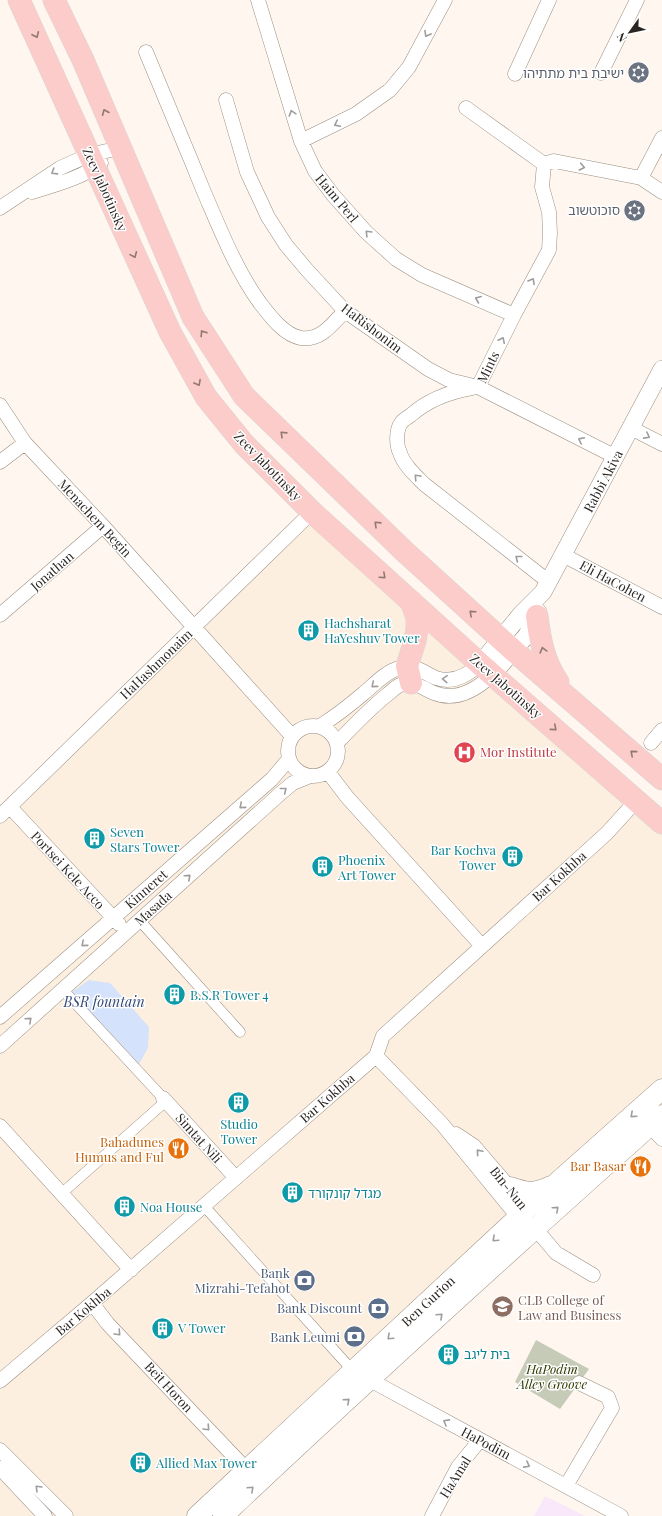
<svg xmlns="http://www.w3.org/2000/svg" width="662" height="1516" font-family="'Playfair Display','Noto Sans Hebrew',serif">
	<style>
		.built { fill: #fdefdf }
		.education { fill: #f9e8fa }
		.green { fill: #c5cbb6 }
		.water { fill: #d4e2fb }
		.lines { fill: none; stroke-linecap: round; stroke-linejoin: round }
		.pedestrian-casing { stroke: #998e82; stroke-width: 11 }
		.minor-casing { stroke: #998e82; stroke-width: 15 }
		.tertiary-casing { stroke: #998e82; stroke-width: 18 }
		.secondary-casing { stroke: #998e82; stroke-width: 21 }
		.primary-casing { stroke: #d9d8d7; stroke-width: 23 }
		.pedestrian { stroke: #fff; stroke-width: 10 }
		.minor { stroke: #fff; stroke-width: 14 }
		.tertiary { stroke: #fff; stroke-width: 17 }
		.secondary { stroke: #fff; stroke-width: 20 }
		.primary { stroke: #fbccc9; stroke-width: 22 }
		.oneway { stroke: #9f9d9b }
		.oneway2 { stroke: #927875 }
		.labels { text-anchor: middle; stroke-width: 3; stroke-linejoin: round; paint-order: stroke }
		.worship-label { font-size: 13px; fill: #5b616d; stroke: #fff; text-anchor: end }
		.street-label { font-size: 13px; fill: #2a2521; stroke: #fff }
		.culture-label { font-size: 13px; fill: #0d838f; stroke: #fff; text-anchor: start }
		.health-label { font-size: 13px; fill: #be3a42; stroke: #fff; text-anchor: start }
		.food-label { font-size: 13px; fill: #c56008; stroke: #fff; text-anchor: end }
		.service-label { font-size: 13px; fill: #4e5e75; stroke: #fff; text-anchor: end }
		.education-label { font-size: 13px; fill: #785e54; stroke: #fff; text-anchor: start }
		.park-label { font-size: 13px; font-style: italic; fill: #313a00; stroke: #fff }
		.water-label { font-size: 14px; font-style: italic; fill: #334974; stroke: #fff }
	</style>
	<rect width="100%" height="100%" fill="#fff7ef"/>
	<path class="built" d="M311,524L662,832V1102L191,1516H0V816Z"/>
	<path class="education" d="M545,1496L585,1516H534Z"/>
	<path class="green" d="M536,1340L589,1369L560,1409L515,1382Z"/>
	<path class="water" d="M89,980L110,983L149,1027L148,1048L139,1064L72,992Z"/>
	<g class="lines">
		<defs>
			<path id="pedestrian" d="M140,921L240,1032
				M63,990L163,1098
				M61,1194L166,1101
				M204,1206L353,1371"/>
			<path id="minor" d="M258,0L301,141L315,171L333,195L366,232L396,259L422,275L514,315
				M146,52C165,98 185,145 204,192C220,229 236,270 260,303C270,316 284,335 301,338C321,341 332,324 345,311
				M601,73L637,0
				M515,74L549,0
				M226,100L247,172L268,217L286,245L307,270L345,311L428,369L449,380L478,387L616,457
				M466,108L544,164
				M662,138L641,178L662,192
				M301,141L356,114L390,90L409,67L445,0
				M544,164L554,161L641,178
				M32,192C55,185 82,178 101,163
				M0,208L60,168L89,155L120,148
				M478,387L514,315L549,250L550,233L549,212L542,187L544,164
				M472,388C449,392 429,399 411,415C408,417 403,420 401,423C396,430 396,445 400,453C404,465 415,475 424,484L549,582
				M0,405L25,443L103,526L292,736
				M631,428L662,444
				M0,462L25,443
				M563,555L662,607
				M0,615L103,526
				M288 751a25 25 0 1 1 50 0a25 25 0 1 1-50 0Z
				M320,726C336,716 350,705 364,693C374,685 385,672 399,668C416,663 421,672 436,678C453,684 468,675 480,664
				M337,743C354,725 368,710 388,694C392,691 397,685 403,684C415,681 424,689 434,693C456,702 477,689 492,675
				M651,743L662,730
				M328,772L347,797L482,946
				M10,807L119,924
				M0,816L312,512
				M0,1017L272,779L289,759
				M0,1046L282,792L293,783L310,776
				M376,1056L442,1124L518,1217L535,1228L556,1253L593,1275
				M163,1098L236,1178
				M0,1126L131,1270
				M650,1126L662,1139
				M456,1134L474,1146L515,1194
				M92,1303L108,1324L246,1469
				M361,1377L370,1380L621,1516
				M0,1381L92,1303L376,1056L383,1036L607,833L637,800
				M0,1450L66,1516
				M0,1468L45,1516
				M566,1486L612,1408L608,1397L579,1383
				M432,1516L458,1467L480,1440"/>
			<path id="tertiary" d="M480,664L522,613L543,592L662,369
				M492,675L527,635L538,612"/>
			<path id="secondary" d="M510,1187C527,1193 534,1194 551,1186
				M197,1516L527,1209L662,1089
				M223,1516C367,1380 514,1247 662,1115"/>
			<path id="primary" d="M19,0L170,332L206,397L244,444L312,512L480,664L662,823
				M54,0L83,60L193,317L244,396L404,551L514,651L662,779
				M411,601L417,618V629L415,641L407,666L411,683
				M537,616C540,640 544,662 558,682"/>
		</defs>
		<use href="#pedestrian" class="pedestrian-casing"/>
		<use href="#minor" class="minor-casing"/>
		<use href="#tertiary" class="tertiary-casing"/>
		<use href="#secondary" class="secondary-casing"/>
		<use href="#primary" class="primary-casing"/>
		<use href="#pedestrian" class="pedestrian"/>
		<use href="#minor" class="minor"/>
		<use href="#tertiary" class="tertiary"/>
		<use href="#secondary" class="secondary"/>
		<use href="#primary" class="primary"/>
	</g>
	<defs><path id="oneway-chevron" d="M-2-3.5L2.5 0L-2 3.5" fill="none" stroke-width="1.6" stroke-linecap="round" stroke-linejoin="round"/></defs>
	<g class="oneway">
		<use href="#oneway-chevron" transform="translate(427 34) rotate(119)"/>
		<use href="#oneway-chevron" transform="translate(292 113) rotate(-107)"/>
		<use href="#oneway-chevron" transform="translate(337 124) rotate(154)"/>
		<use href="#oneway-chevron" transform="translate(582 167) rotate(11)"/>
		<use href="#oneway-chevron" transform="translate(54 172) rotate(148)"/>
		<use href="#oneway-chevron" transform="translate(368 233) rotate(-135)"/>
		<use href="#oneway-chevron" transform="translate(532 281) rotate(-61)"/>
		<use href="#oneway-chevron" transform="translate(478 299) rotate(-157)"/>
		<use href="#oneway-chevron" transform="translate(502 340) rotate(-64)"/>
		<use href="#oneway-chevron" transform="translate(647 436) rotate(28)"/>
		<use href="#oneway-chevron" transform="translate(581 440) rotate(-153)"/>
		<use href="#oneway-chevron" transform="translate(417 477) rotate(-133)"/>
		<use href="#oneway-chevron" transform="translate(518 558) rotate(-142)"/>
		<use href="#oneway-chevron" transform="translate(445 679) rotate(-177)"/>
		<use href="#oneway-chevron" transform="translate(374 685) rotate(140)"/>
		<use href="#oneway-chevron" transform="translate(284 790) rotate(-39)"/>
		<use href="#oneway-chevron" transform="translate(242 806) rotate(139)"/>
		<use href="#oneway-chevron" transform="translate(188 877) rotate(-42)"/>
		<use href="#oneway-chevron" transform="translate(84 944) rotate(139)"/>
		<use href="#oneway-chevron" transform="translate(29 1020) rotate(-42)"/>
		<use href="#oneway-chevron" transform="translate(633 1115) rotate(138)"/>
		<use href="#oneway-chevron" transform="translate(479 1152) rotate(-131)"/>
		<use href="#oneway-chevron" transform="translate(556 1209) rotate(-42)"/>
		<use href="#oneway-chevron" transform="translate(495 1239) rotate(137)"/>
		<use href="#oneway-chevron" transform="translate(440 1316) rotate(-43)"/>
		<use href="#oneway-chevron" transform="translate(118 1333) rotate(47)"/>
		<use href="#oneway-chevron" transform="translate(390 1337) rotate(137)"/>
		<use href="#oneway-chevron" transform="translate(347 1401) rotate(-42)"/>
		<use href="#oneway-chevron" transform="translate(446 1422) rotate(-151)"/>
		<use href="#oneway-chevron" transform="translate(207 1428) rotate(47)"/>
		<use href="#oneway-chevron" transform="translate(527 1465) rotate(28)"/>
		<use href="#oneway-chevron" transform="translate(38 1488) rotate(-135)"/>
		<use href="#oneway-chevron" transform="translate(251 1489) rotate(-43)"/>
	</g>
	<g class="oneway2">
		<use href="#oneway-chevron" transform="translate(36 35) rotate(65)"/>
		<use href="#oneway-chevron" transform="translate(105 112) rotate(-113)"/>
		<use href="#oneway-chevron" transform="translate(134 255) rotate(66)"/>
		<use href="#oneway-chevron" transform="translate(203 333) rotate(-123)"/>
		<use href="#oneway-chevron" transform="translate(198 383) rotate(61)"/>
		<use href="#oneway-chevron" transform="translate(283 434) rotate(-136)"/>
		<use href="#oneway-chevron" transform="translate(377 524) rotate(-136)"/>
		<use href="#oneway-chevron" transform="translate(383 576) rotate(42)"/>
		<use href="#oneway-chevron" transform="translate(472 613) rotate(-138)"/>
		<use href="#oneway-chevron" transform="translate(543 650) rotate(-105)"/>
		<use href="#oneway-chevron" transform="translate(554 728) rotate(41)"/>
		<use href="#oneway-chevron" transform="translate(633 753) rotate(-139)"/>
	</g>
	<defs>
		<symbol id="synagogue-disc" viewBox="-11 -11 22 22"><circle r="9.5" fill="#6b7280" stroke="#fff"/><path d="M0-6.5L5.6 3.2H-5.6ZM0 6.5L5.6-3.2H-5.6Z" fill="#fff"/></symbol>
		<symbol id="building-disc" viewBox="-11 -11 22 22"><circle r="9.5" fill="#0f9aa8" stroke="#fff"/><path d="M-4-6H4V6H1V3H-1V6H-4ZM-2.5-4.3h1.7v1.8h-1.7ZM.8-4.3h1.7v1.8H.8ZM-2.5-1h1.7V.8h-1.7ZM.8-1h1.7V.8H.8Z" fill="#fff"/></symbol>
		<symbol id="hospital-disc" viewBox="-11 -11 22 22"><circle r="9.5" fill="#e0444e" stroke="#fff"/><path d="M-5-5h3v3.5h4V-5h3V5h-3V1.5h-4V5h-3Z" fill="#fff"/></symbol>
		<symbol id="restaurant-disc" viewBox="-11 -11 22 22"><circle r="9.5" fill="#e8710a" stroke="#fff"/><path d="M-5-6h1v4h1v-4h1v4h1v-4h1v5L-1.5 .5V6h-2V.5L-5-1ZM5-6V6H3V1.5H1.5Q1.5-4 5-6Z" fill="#fff"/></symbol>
		<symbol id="bank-disc" viewBox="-11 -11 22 22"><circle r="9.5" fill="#5c6f8a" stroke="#fff"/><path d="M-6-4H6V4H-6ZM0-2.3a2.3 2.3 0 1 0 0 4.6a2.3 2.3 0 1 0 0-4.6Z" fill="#fff"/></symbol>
		<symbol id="university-disc" viewBox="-11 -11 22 22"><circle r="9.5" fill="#8d6e63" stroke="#fff"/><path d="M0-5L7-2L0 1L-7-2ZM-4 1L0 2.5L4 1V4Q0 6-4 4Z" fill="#fff"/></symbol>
	</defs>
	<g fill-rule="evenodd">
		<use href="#synagogue-disc" x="626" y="60" width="25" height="25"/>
		<use href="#synagogue-disc" x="622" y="198" width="25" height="25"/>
		<use href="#building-disc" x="296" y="618" width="25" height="25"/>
		<use href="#hospital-disc" x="452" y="740" width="25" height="25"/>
		<use href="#building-disc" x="82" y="826" width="25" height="25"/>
		<use href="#building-disc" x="500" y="844" width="25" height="25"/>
		<use href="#building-disc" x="310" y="854" width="25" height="25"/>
		<use href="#building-disc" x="162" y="982" width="25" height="25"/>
		<use href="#building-disc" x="226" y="1090" width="25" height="25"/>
		<use href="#restaurant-disc" x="166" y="1136" width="25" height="25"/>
		<use href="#restaurant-disc" x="628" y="1154" width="25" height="25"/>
		<use href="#building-disc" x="280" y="1180" width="25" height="25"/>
		<use href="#building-disc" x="112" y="1194" width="25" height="25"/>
		<use href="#bank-disc" x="292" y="1268" width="25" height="25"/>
		<use href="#university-disc" x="490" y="1294" width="25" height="25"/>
		<use href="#bank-disc" x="366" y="1296" width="25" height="25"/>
		<use href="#building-disc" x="150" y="1316" width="25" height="25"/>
		<use href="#bank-disc" x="342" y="1324" width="25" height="25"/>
		<use href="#building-disc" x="436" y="1342" width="25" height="25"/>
		<use href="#building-disc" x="128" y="1450" width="25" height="25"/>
	</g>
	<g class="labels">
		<g class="worship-label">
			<text x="624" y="78">ישיבת בית מתתיהו</text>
			<text x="620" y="215">סוכוטשוב</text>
		</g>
		<g class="street-label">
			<text transform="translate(105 189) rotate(66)" y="5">Zeev Jabotinsky</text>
			<text transform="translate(337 198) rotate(50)" y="5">Haim Perl</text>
			<text transform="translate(372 328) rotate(37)" y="5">HaRishonim</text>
			<text transform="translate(488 367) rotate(-64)" y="5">Mints</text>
			<text transform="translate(268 466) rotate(46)" y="5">Zeev Jabotinsky</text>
			<text transform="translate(603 481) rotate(-62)" y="5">Rabbi Akiva</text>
			<text transform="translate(95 518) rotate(47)" y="5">Menachem Begin</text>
			<text transform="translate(52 571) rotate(-41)" y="5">Jonathan</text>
			<text transform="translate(613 581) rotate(28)" y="5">Eli HaCohen</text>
			<text transform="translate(156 664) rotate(-44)" y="5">HaHashmonaim</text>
			<text transform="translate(506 686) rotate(41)" y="5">Zeev Jabotinsky</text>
			<text transform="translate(68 870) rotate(47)" y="5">Portsei Kele Acco</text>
			<text transform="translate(559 876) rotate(-42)" y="5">Bar Kokhba</text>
			<text transform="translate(146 889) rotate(-41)" y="5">Kinneret</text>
			<text transform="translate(153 908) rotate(-42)" y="5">Masada</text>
			<text transform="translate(327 1098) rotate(-41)" y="5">Bar Kokhba</text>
			<text transform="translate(199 1138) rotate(48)" y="5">Simtat Nili</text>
			<text transform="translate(509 1188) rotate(51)" y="5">Bin-Nun</text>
			<text transform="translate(428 1301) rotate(-43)" y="5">Ben Gurion</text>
			<text transform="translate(83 1311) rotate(-40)" y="5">Bar Kokhba</text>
			<text transform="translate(169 1387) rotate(47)" y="5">Beit Horon</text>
			<text transform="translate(486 1443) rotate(28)" y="5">HaPodim</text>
			<text transform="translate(455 1477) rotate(-58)" y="5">HaAmal</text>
		</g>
		<g class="culture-label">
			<text x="324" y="628">Hachsharat<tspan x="324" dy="15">HaYeshuv Tower</tspan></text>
			<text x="110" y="837">Seven<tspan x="110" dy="15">Stars Tower</tspan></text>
			<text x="496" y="855" text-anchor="end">Bar Kochva<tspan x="496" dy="15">Tower</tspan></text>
			<text x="338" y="865">Phoenix<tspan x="338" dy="15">Art Tower</tspan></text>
			<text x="190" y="1000">B.S.R Tower 4</text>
			<text x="239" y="1129" text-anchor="middle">Studio<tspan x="239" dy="15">Tower</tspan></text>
			<text x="308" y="1198">מגדל קונקורד</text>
			<text x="140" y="1212">Noa House</text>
			<text x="178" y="1333">V Tower</text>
			<text x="464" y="1359">בית ליגב</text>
			<text x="156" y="1468">Allied Max Tower</text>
		</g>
		<g class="health-label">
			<text x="480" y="757">Mor Institute</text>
		</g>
		<g class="food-label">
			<text x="164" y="1147">Bahadunes<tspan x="164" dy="15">Humus and Ful</tspan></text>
			<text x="626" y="1171">Bar Basar</text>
		</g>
		<g class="service-label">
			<text x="290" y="1278">Bank<tspan x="290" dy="15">Mizrahi-Tefahot</tspan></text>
			<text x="362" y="1313">Bank Discount</text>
			<text x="340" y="1342">Bank Leumi</text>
		</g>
		<g class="education-label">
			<text x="518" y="1305">CLB College of<tspan x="518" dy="15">Law and Business</tspan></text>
		</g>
		<g class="park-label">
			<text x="552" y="1374">HaPodim<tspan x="552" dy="15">Alley Groove</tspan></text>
		</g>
		<g class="water-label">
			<text x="104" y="1007">BSR fountain</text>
		</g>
	</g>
	<g transform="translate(630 32) rotate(237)" stroke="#ffffff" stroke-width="3" paint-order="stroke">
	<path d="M0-3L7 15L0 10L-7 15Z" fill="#2a2521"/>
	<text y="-6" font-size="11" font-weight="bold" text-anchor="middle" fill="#2a2521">N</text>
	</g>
</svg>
